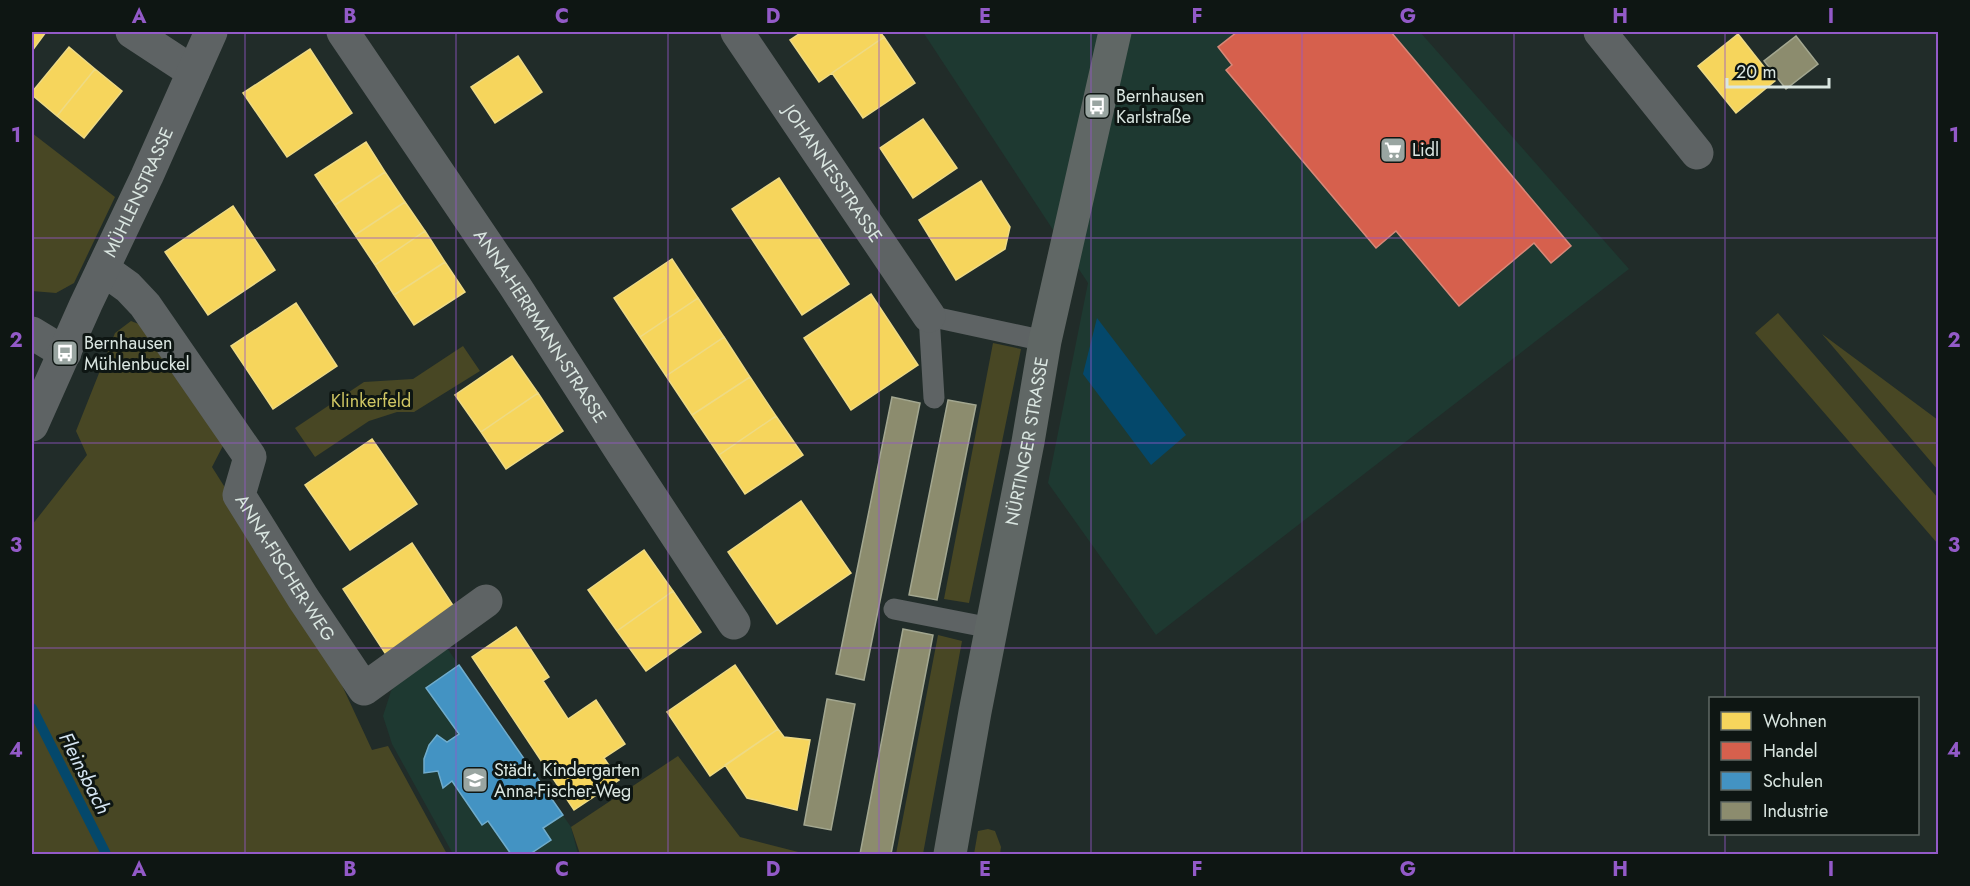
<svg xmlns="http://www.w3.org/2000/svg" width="1970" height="886" font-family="Jost,sans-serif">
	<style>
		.built { fill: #1e3931 }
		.green { fill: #484724 }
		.water { fill: #04486b }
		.homes { fill: #f6d55c; stroke: #eeda84; stroke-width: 1.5 }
		.shops { fill: #d6604d; stroke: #d78879; stroke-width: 1.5 }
		.schools { fill: #4393c3; stroke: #70accc; stroke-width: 1.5 }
		.industry { fill: #8c8c6e; stroke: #a3a790; stroke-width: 1.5 }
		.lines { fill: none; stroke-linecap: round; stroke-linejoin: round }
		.stream { stroke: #04486b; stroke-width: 10 }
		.service { stroke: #5e6364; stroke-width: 21 }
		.minor { stroke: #5e6364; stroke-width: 33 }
		.secondary { stroke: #606765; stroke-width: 33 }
		.grid { fill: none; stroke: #935ac8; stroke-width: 1.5; stroke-opacity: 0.55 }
		.labels { text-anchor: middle; stroke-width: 6; stroke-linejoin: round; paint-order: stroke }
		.poi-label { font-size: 18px; fill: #dae6e1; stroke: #0e1613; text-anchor: start }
		.street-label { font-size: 18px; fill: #dae6e1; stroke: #0e1613 }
		.park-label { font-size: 18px; fill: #cec563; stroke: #0e1613 }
		.water-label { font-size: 20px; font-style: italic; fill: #d5e5f2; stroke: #0e1613 }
		.neatline { fill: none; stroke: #935ac8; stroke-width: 2 }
		.grid-label { font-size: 20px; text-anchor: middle; font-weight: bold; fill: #935ac8 }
	</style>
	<rect width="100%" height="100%" fill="#212c29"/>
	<path class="built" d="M923,32H1420L1629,269L1156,635L1048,483L1088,283Z
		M447,648L571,827L578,854H453L392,744L383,716L391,691L408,671Z"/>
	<path class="green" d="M32,133L115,197L74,283L56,293L32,291Z
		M1778,313L1938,498V544L1755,333Z
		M131,321L154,330L227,438L212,467L320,638L372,750L388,746L447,854H32V525L87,455L76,431L115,333Z
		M1822,334L1938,420V470Z
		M993,343L1021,349L969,603L944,599Z
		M463,346L480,371L414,412H397L369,421L315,457L295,428L364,382L413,379Z
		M938,635L962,641L923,854H896Z
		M678,756L740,837L806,854H580L571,827Z
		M988,829L995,831L1001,847L1000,854H974L978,831Z"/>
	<path class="water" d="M1097,318L1186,435L1151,465L1083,374Z"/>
	<path class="homes" d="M32,32H46L32,51Z
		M802,32H880L884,37L819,82L790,40Z
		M1738,34L1775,81L1736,113L1698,66Z
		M884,37L915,83L863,118L832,73Z
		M69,47L95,69L57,116L32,95V92Z
		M310,49L352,113L287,157L243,93Z
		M518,56L542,92L495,123L471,87Z
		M95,69L122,91L84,138L57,116Z
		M923,119L957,168L913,198L880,148Z
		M366,142L385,172L335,205L315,175Z
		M385,172L405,202L355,235L335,205Z
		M779,178L849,284L802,315L732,209Z
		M981,181L1010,227L1005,249L956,280L919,220Z
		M405,202L425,231L375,265L355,235Z
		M233,206L275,270L208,315L165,252Z
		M425,231L445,262L394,295L375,265Z
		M672,259L698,298L640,337L614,298Z
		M445,262L465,292L414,325L394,295Z
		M871,294L918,365L851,410L804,338Z
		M698,298L724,337L666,376L640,337Z
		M296,303L337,366L273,409L231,346Z
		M724,337L750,377L692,415L666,376Z
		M512,356L538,393L481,432L455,395Z
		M750,377L776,416L719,455L692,415Z
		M538,393L563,431L506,469L481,432Z
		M776,416L803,455L745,494L719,455Z
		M372,439L417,504L350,550L305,485Z
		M801,501L851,573L777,624L728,552Z
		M412,543L456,610L387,656L343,589Z
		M644,550L673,591L617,631L588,590Z
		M673,591L701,632L646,671L617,631Z
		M516,627L549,677L543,681L568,719L596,700L625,744L604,758L619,780L574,810L472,657Z
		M735,665L778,729L710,776L667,712Z
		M778,729L784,737L810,740L797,810L747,798L725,765Z"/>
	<path class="shops" d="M1237,32H1391L1571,246L1551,263L1534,243L1459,306L1396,231L1376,248L1226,70L1232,65L1218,47Z"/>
	<path class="schools" d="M459,665L563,815L543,828L551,840L530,854H511L488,821L482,825L452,781L443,788L438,771L424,773V759L429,745L437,735L447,742L459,734L426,688Z"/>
	<path class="industry" d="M1796,36L1818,64L1786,89L1764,61Z
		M892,397L920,403L864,680L836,674Z
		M948,400L976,405L937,600L909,595Z
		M903,629L933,635L891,854H860Z
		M827,699L855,704L831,830L804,825Z"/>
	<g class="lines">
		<path class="stream" d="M32,708L106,854"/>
		<path class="service" d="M934,398L929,316L1045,341
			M894,609L991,628"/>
		<g class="minor">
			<path d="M132,32L193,72"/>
			<path id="s1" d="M343,32L515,286L623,454L734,623"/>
			<path id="s2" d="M737,32L929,316"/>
			<path d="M1600,32L1697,153"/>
			<path id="s3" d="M103,269L128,287L145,305L250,457L239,495L303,598L364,689L486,601"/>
			<path d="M32,333L65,353"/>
			<path id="s4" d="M32,425L86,304L147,176L211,32"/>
		</g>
		<path class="secondary" id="s5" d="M950,854L975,712L1028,442L1045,341L1115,32"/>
	</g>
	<path class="grid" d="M245,32V854M456,32V854M668,32V854M879,32V854M1091,32V854M1302,32V854M1514,32V854M1725,32V698M32,238H1938M32,443H1938M32,648H1938M1725,834V854"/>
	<defs>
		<symbol id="bus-square" viewBox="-11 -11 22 22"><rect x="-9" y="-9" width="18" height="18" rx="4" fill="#99a5a1" stroke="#0e1613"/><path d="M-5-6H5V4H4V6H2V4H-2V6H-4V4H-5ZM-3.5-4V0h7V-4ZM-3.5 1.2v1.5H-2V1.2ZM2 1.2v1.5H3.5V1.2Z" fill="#fff"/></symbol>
		<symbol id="supermarket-square" viewBox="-11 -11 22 22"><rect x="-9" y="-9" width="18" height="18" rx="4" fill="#99a5a1" stroke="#0e1613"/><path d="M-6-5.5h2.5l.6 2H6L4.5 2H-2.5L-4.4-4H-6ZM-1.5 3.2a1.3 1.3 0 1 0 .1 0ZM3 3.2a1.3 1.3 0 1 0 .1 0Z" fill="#fff"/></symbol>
		<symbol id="school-square" viewBox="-11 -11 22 22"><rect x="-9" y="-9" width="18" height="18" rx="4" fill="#99a5a1" stroke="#0e1613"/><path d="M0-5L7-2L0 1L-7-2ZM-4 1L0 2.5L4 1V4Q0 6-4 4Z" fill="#fff"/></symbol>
	</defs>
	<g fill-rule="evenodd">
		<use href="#bus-square" x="1082" y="91" width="30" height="30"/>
		<use href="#supermarket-square" x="1378" y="135" width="30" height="30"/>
		<use href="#bus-square" x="50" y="338" width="30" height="30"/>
		<use href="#school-square" x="460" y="765" width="30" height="30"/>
	</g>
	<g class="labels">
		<g class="poi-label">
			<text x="1116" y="102">Bernhausen<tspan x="1116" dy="21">Karlstraße</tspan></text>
			<text x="1412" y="156">Lidl</text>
			<text x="84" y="349">Bernhausen<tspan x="84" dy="21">Mühlenbuckel</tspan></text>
			<text x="494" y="776">Städt. Kindergarten<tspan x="494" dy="21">Anna-Fischer-Weg</tspan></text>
		</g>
		<g class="street-label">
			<text dy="6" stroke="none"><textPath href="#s2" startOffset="171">JOHANNESSTRASSE</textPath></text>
			<text dy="6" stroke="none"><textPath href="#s4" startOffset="256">MÜHLENSTRASSE</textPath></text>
			<text dy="6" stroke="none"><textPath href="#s1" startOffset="354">ANNA-HERRMANN-STRASSE</textPath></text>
			<text dy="6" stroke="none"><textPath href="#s5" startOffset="420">NÜRTINGER STRASSE</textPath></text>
			<text dy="6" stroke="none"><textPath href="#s3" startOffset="366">ANNA-FISCHER-WEG</textPath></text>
		</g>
		<g class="park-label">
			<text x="371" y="407">Klinkerfeld</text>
		</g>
		<g class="water-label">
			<text transform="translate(85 773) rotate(63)" y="7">Fleinsbach</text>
		</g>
	</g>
	<rect width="1970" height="886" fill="none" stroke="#0e1613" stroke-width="66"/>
	<rect x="1709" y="697" width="210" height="138" fill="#0e1613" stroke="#606965" stroke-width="1.5"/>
	<rect x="1721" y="712" width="30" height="18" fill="#f6d55c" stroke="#606965" stroke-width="1.5"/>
	<text x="1763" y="727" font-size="18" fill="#dae6e1">Wohnen</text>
	<rect x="1721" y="742" width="30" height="18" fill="#d6604d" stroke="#606965" stroke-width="1.5"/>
	<text x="1763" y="757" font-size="18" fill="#dae6e1">Handel</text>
	<rect x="1721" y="772" width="30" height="18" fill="#4393c3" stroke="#606965" stroke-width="1.5"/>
	<text x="1763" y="787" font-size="18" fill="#dae6e1">Schulen</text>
	<rect x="1721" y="802" width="30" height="18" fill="#8c8c6e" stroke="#606965" stroke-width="1.5"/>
	<text x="1763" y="817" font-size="18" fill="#dae6e1">Industrie</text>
	<path d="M1727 78v9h102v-9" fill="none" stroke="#dae6e1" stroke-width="3"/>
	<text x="1736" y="78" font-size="18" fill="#dae6e1" stroke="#0e1613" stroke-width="4.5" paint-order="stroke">20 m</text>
	<rect x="33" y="33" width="1904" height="820" class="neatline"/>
	<g class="grid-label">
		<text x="139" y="23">A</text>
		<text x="350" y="23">B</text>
		<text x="562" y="23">C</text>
		<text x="773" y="23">D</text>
		<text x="985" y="23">E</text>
		<text x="1197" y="23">F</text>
		<text x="1408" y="23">G</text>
		<text x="1620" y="23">H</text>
		<text x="1831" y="23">I</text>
		<text x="16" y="142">1</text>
		<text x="1954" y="142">1</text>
		<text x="16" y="347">2</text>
		<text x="1954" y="347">2</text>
		<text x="16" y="552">3</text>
		<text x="1954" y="552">3</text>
		<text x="16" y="757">4</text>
		<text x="1954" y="757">4</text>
		<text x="139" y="876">A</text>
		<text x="350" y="876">B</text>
		<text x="562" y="876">C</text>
		<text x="773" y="876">D</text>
		<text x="985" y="876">E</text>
		<text x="1197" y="876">F</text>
		<text x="1408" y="876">G</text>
		<text x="1620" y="876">H</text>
		<text x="1831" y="876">I</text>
	</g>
</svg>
